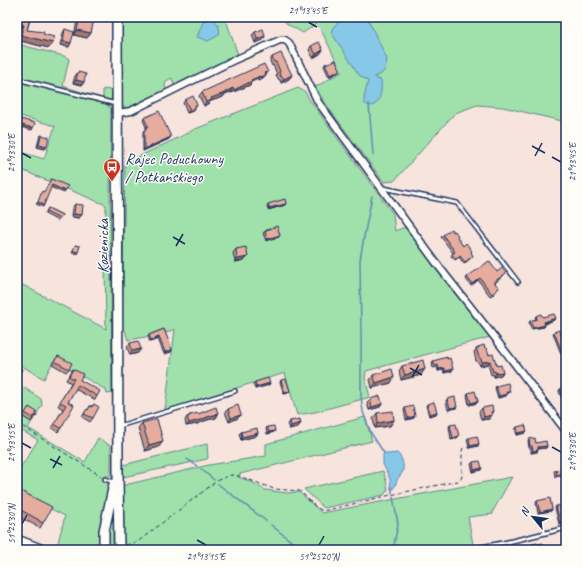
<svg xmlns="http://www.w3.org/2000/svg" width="583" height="567" font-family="Caveat,sans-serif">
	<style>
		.green { fill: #a0e1ab; stroke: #5e8884 }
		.water { fill: #87c7e8; stroke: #5c8ab1 }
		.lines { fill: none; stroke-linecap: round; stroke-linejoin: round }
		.stream { stroke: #5c8ab1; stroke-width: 1.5 }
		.lane-casing { stroke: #1b2f5e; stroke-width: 6 }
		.street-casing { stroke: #1b2f5e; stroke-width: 9 }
		.secondary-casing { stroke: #1b2f5e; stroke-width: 12 }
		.path { stroke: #1b2f5e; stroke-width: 1; stroke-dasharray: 4 3; stroke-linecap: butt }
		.lane { stroke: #fdfcf7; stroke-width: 3 }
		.street { stroke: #fdfcf7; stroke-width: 6 }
		.secondary { stroke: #fdfcf7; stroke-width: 9 }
		.wall { fill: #c69589; stroke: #1b2f5e }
		.shaded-wall { fill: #a1796f; stroke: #1b2f5e }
		.building { fill: #e6ad9f; stroke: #1b2f5e }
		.ticks { fill: none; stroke: #1b2f5e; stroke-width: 1.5 }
		.labels { text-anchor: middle; stroke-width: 3; stroke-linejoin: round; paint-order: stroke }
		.poi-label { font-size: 16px; fill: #1b2f5e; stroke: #fdfcf7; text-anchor: start }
		.street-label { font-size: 16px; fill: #1b2f5e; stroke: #fdfcf7 }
		.neatline { fill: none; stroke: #1b2f5e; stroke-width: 1.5 }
		.ticks-label { font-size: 10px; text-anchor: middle; fill: #1b2f5e }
	</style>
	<rect width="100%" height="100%" fill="#f6e4dd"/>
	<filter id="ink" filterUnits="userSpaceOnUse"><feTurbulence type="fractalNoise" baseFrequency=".025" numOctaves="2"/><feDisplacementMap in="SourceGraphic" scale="8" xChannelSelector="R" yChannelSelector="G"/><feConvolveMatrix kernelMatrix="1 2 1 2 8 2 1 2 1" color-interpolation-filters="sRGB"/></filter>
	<g filter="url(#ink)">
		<path class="green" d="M122,17H225L238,55L174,85L172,78L166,81L165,87L167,89L125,109L121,107V84L123,73L121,25Z
			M282,17H566V122L503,107L477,105L455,113L394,181L384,182L330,110L315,87L342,72L320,28L316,24L303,33L287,24Z
			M17,44L64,56L69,59L63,86L103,99V89L110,90L112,92V101L108,102V107H111V113L110,193L111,257L105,256L106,205L17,168V151L44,159L55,126L17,115Z
			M298,88L305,92L311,102L393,214L395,231L405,227L472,315L490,337L366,371L365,378L370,397L315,412L297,415L285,373L165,410L175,329L163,334L128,340L125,330L122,331L125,163L186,134L193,130Z
			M105,264L111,266L112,393L107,394L106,390L54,360L44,379L17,363V282L106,329Z
			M17,383L41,399L42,405L28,428L85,462L98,438L111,446V476H106L103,480L110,485L101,531L99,546L95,550H56L65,516L17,492V473L38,440L17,428Z
			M365,417L372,441L240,474L238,477L252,482L265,490L287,493L299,492L322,513L512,477L493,511V514L468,517L474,550H122L121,488L125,485L209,465L266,456V444Z
			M207,444L208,458L207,459L123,477V465Z
			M383,471L386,481L388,489L384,495L324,508L304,489Z
			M113,511H115L116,530L113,533V547L116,550H107V530Z"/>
		<path class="water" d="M211,17C217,22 221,27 219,35L208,41L197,37L203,22Z
			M348,17H367L387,59L385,70L381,74L374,77L377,79L381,80C382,87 381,102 374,105C371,107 367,105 364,103V98L368,81L359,75L331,32C333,24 341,21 348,17Z
			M384,453L388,454L397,453C402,456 405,467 402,473C401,475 399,477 398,478C396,482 396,486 392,490L391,489L390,479L383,464V454Z"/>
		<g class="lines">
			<path class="stream" d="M369,104L373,155
				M372,196L364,237L360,260L361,334V397L363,412L371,433L384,453
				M187,459L197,466
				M201,469L214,480
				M218,484L266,521
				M392,493V488
				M393,497L398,524L394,545L397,550
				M271,525L302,550"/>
			<defs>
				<path id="lane" d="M17,79L116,104
					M383,188L457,203L518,282
					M119,426L235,391
					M105,479L114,482
					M476,548L508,542L566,528"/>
				<path id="street" d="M118,113L131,111L232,61L280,40H285L289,43L318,102L440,268L495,338L566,431"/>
				<path id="secondary" d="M117,17L118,475L119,550
					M17,540L43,550
					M104,550V531L114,484"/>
			</defs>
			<use href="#lane" class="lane-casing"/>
			<use href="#street" class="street-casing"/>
			<use href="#secondary" class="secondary-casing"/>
			<path class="path" d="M17,423L33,433L101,476
				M126,545L134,543L140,540L218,480L231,475L239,476L274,489L300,491L316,507L323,511L395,494L458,481L461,479L462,476V451L463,448
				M459,550L471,549"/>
			<use href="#lane" class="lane"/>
			<use href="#street" class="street"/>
			<use href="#secondary" class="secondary"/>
		</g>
		<path class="wall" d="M17,17H36L34,19H33L31,20H30L27,30L43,34L49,48L17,40L20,30L17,29Z
			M78,17H92L91,33L87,38L74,35Z
			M65,29L69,47L60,45L63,33Z
			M255,32L263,40L255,43L252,35Z
			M311,46L320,54L313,58L309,50Z
			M272,57L292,75L289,79L281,83L280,80H279L276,75L277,74L273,65L272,66L270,61Z
			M325,64L340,70L339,72L329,77L324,66Z
			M78,72L84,82L82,85L73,83L75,76Z
			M268,72L263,78L258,81L257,79L251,82L250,85L231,93L230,92L225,94L223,97L211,101L209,103L204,106L199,96L202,92Z
			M185,100L197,105L193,111L187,113L183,103Z
			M144,118L171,137L169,139L143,151V132L144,130H145L146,127L143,120Z
			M41,135L47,146L45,149L37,147L39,139Z
			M75,204L82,215L79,218L71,217L72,208Z
			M268,204L285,205L268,210L267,206Z
			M48,208L62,215L58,221L45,214Z
			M267,230L279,237L266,241L263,233Z
			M443,235L457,238L463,246L471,252L472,257L464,264L459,257L455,260L451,256L453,253L441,237Z
			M236,249L248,257L245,260L235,262L233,253Z
			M497,272L504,275L495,283L497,290L494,294L490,296L478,280L471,286L466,279L467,277Z
			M536,316L543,317L554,320L545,324V325L544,327L531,329L529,323L530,321L536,319L535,317Z
			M164,329L171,352L164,354L158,339L150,342L148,337L149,335Z
			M554,332L566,348V352L561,354L553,333Z
			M130,343L138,353L130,355L127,347Z
			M478,347L485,348L497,366L503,372L501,375L494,377L493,374L491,375L488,364L480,366L479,363L476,361L474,352Z
			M58,356L69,369L66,372L52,364Z
			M433,361L452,371L444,373L443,370L438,371L437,367L433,368L432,363Z
			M402,366L421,375L401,380L399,371Z
			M73,369L80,380L97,396L95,400L75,389L68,402L61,428L58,432L52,428L63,409L58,406L71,383L66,380Z
			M373,375L391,383L372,388L370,380Z
			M281,380L288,393L284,394L280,382Z
			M255,382L269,385L255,389L253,384Z
			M496,386L509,393L507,394L506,396L498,398L495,388Z
			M566,387V403H565L563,396L561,397L559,391L560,389Z
			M468,393L478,401L477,403L469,405L467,395Z
			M370,399L382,404L380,407L369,410L367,402Z
			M447,399L456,408L448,410L446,401Z
			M94,404L93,418L90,422L82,417L87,409L88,410L90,406H92Z
			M427,404L437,412L436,414L429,416L426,406Z
			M29,407L36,413L37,416L34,419H32L31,422L23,417Z
			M405,408L414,418L406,420L404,410Z
			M482,408L493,411L492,413V415L489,419L481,420L479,412Z
			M228,409L241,415L238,418L229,422L225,412Z
			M377,413L394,420L390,426L375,428L373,419Z
			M198,414H218L216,418L207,420L197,424L186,426L185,420L187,417L190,415Z
			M290,421L301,423L298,427L289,429L287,424Z
			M142,423L159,447L145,451L138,428Z
			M450,425L457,438L451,440L449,427Z
			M267,427L274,432L267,434L266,429Z
			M517,427L525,433L517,435L515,429Z
			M241,432L258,433L256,436L241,440L239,434Z
			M469,438L479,444L478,446L469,448L467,439Z
			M529,439L536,443L547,446L546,448L538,449L537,452L531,453V448H529L528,441Z
			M473,462L481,470L473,472L471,464Z
			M556,470L565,473L564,475L555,477L554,471Z
			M17,489L43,523L40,528L35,526V525L17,516Z
			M537,501L552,509L551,511L538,513L536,503Z
			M556,506L566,522L559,524L555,508Z
			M532,544H538L545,550H532L531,546Z"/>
		<path class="shaded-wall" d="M27,17H36L34,19H33L31,20L26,19Z
			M17,23L24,25L20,30L17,29Z
			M77,30L91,33L87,38L74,35Z
			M21,35L53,43L49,48L17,40Z
			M265,36L263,40L255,43L257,39Z
			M63,41L71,43L69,47L60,45Z
			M323,50L320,54L313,58L316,54Z
			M340,70L339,72L329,77L330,75Z
			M268,72L263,78L258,81L261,77L265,73Z
			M292,75L289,79L281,83L284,79Z
			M260,76L257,79L251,82L250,85L231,93L234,90L251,80Z
			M76,80L84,82L82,85L73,83Z
			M233,88L230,92L225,94L223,97L211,101L209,103L204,106L206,102L211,98Z
			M197,105L193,111L187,113L194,106Z
			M17,124L33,128L32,130L17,126Z
			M171,137L169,139L143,151L144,149Z
			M39,144L47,146L45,149L37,147Z
			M52,185L65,191L64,193L50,187Z
			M38,202L44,205L43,207L36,204Z
			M286,204L285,205L268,210L269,208Z
			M74,214L82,215L79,218L71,217Z
			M280,235L279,237L266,241L267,239Z
			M73,251L78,252L77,254L72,253Z
			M248,257L245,260L235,262L237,259Z
			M480,278L478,280L471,286L472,284Z
			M556,318L554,320L543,324L544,322Z
			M545,325L544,327L531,329L533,328Z
			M159,337L158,339L150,342L151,340Z
			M141,349L138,353L130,355L132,351Z
			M172,350L171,352L164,354L165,352Z
			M490,361L488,364L480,366L482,362Z
			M444,368L443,370L438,371L439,369Z
			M425,369L421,375L401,380L405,375Z
			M453,369L452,371L444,373L445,371Z
			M503,372L501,375L494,377L496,373Z
			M394,377L391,383L372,388L376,383Z
			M270,383L269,385L255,389L256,387Z
			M290,391L288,393L284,394L285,393Z
			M507,394L506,396L498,398L499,396Z
			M478,401L477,403L469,405L471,403Z
			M382,404L380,407L369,410L372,407Z
			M457,407L456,408L448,410L450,408Z
			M437,412L436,414L429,416L430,414Z
			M218,414L216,418L207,420L197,424L186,426L189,423L210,416Z
			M241,415L238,418L229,422L231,418Z
			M492,415L489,419L481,420L484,417Z
			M34,416H37L34,419H32Z
			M415,416L414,418L406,420L408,418Z
			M394,420L390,426L375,428L378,423Z
			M301,423L298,427L289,429L291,426Z
			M275,431L274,432L267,434L269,432Z
			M527,431L525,433L517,435L518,433Z
			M258,433L256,436L241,440L242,437Z
			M459,436L457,438L451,440L453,438Z
			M163,441L159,447L145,451L149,445Z
			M479,444L478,446L469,448L470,446Z
			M547,446L546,448L536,449L538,447Z
			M538,450L537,452L531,453L533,451Z
			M482,468L481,470L473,472L474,470Z
			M565,473L564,475L555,477L557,475Z
			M552,509L551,511L538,513L540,512Z
			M566,520V522L559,524L560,522Z"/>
		<path class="building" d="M17,17H24L30,18L27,30L44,32L43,34L54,37L53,43L21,35L24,25L17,23Z
			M80,17H92L91,19H94L91,33L77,30Z
			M65,29L74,32L71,43L63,41Z
			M263,29L265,36L257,39L255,32Z
			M319,42L323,50L316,54L311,46Z
			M281,53L292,75L284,79L282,76L281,77L279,72L280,71L276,62H274L272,57Z
			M336,60L340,70L330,75L325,64Z
			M264,64L268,72L265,73L266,75L261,77L260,76L251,80L252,81L234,90L233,88L225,92V93L211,98L212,100L206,102L202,92Z
			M78,72L86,74L84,82L76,80Z
			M193,96L197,105L194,106L195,107L190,110L185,100Z
			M159,111L171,137L144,149V130H146V127L148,126L144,118Z
			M17,118L35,123L33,128L17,124Z
			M41,135L49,137L47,146L39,144Z
			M51,179L68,186L65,191L52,185L44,205L38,202L42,191L44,192Z
			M285,199L286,204L269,208L268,204Z
			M75,204L83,205L82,215L74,214Z
			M48,208L62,215L60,219L46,212Z
			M277,226L280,235L267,239L265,231H267V230Z
			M451,229L453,232L455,231L458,236L457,237L463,246L466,243L472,251L471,252L473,256L465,262L460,256L456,259L452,254L455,252L443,235Z
			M75,245L80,246L78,252L73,251Z
			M246,247L248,257L237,259L236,249Z
			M489,261L497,272L502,268L506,273L494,282L499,288L495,292L492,294L480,278L472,284L467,277Z
			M541,314L543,317L554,314L556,318L544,322L545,325L533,328L530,321L537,319L536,316Z
			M164,329L172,350L165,352L159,337L151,340L149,335Z
			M559,330L566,348V351L562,352L554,332Z
			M138,341L141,349L132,351L130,343Z
			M484,345L485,348H487L489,355L493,354L497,366L501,365L503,372L496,373L495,371L493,372L490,361L482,362L481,359L479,357L476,348H479L478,347Z
			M58,356L72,363L69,369L54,361Z
			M447,357V359L450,358L453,369L445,371L444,368L439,369L438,365L435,366L433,361Z
			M423,360L425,369L405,375L402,366Z
			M18,366L22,369L19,375L17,374V368Z
			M73,369L83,374L80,380L100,391L97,396L78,385L68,402L74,405L61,428L54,424L66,405L60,402L74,379L69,376Z
			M392,369L394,377L376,383L373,375Z
			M268,378L270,383L256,387L255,382Z
			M286,379L290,391L285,393L281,380Z
			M508,383L510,392H506L507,394L499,396L496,386Z
			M566,387V399L564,394L562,395L560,389Z
			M475,391L478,401L471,403L468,393Z
			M380,396L382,404L372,407L370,399Z
			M455,397L457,407L450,408L447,399Z
			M434,402L437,412L430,414L427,404Z
			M94,404L99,407L93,418L84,414L87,409L88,410L90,406L92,407Z
			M238,405L241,415L231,418L228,409Z
			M413,406L415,416L408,418L405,408Z
			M492,406L493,411L491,412L492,415L484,417L482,408Z
			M29,407L37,412L36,413L37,416H34L33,418L25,413Z
			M216,407L218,414L210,416L200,420L189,423L187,417L190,416V415L198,413V414Z
			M393,411L394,420L378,423L377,413Z
			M157,419L163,441L149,445L142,423Z
			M300,419L301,423L291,426L290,421Z
			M456,424L459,436L453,438L450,425Z
			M525,425L527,431L518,433L517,427Z
			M274,426L275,431L269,432L267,427Z
			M257,428L258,433L242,437L241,432Z
			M477,436L479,444L470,446L469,438Z
			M535,438L536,443L546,441L547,446L538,447V450L533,451L532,446H530L529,439Z
			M480,461L482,468L474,470L473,462Z
			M564,468L565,473L557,475L556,470Z
			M17,489L52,507L43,523L39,521V520L17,508Z
			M550,498L552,509L540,512L537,501Z
			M566,504V520L560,522L556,506Z
			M537,543L538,544L543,543L545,550H533L532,544Z"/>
	</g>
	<path class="ticks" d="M308,22L317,27M532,146L545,153M22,153L31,158M535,156L542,143M552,157L561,162M173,237L185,244M176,246L183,234M410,368L422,375M412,377L419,365M22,443L31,448M552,447L561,452M50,459L62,465M53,468L60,456M22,524L27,515M197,540L206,545M319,545L324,536"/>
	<defs>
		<symbol id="bus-pin" viewBox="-11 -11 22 30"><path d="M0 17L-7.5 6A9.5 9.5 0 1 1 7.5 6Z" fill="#c8321e" stroke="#fdfcf7"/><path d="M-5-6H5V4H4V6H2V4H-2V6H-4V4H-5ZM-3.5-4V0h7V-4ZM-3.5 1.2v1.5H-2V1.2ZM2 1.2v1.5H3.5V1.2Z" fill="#fff"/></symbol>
	</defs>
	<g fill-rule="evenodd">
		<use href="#bus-pin" x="102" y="157" width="20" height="27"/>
	</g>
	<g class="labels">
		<g class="poi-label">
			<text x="125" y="164">Rajec Poduchowny<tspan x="125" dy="18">/ Potkańskiego</tspan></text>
		</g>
		<g class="street-label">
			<text transform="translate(102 246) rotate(-90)" y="6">Kozienicka</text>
		</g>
	</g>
	<rect width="583" height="567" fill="none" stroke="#fdfcf7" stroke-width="44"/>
	<g transform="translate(533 517) rotate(299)" stroke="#fdfcf7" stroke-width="3" paint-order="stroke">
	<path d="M0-3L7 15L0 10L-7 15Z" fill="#1b2f5e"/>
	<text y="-6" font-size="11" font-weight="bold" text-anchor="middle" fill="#1b2f5e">N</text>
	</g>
	<rect x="22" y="22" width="539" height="523" class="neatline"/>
	<g class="ticks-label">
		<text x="308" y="14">21°13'45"E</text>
		<text transform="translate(11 153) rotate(-90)" y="4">21°13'30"E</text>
		<text transform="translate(572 162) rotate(-90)" y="4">21°13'45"E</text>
		<text transform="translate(11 443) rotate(-90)" y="4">21°13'15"E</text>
		<text transform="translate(572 452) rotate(-90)" y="4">21°13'30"E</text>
		<text transform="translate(11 524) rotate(-90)" y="4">51°25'30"N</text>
		<text x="206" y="560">21°13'15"E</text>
		<text x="319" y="560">51°25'20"N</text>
	</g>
</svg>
